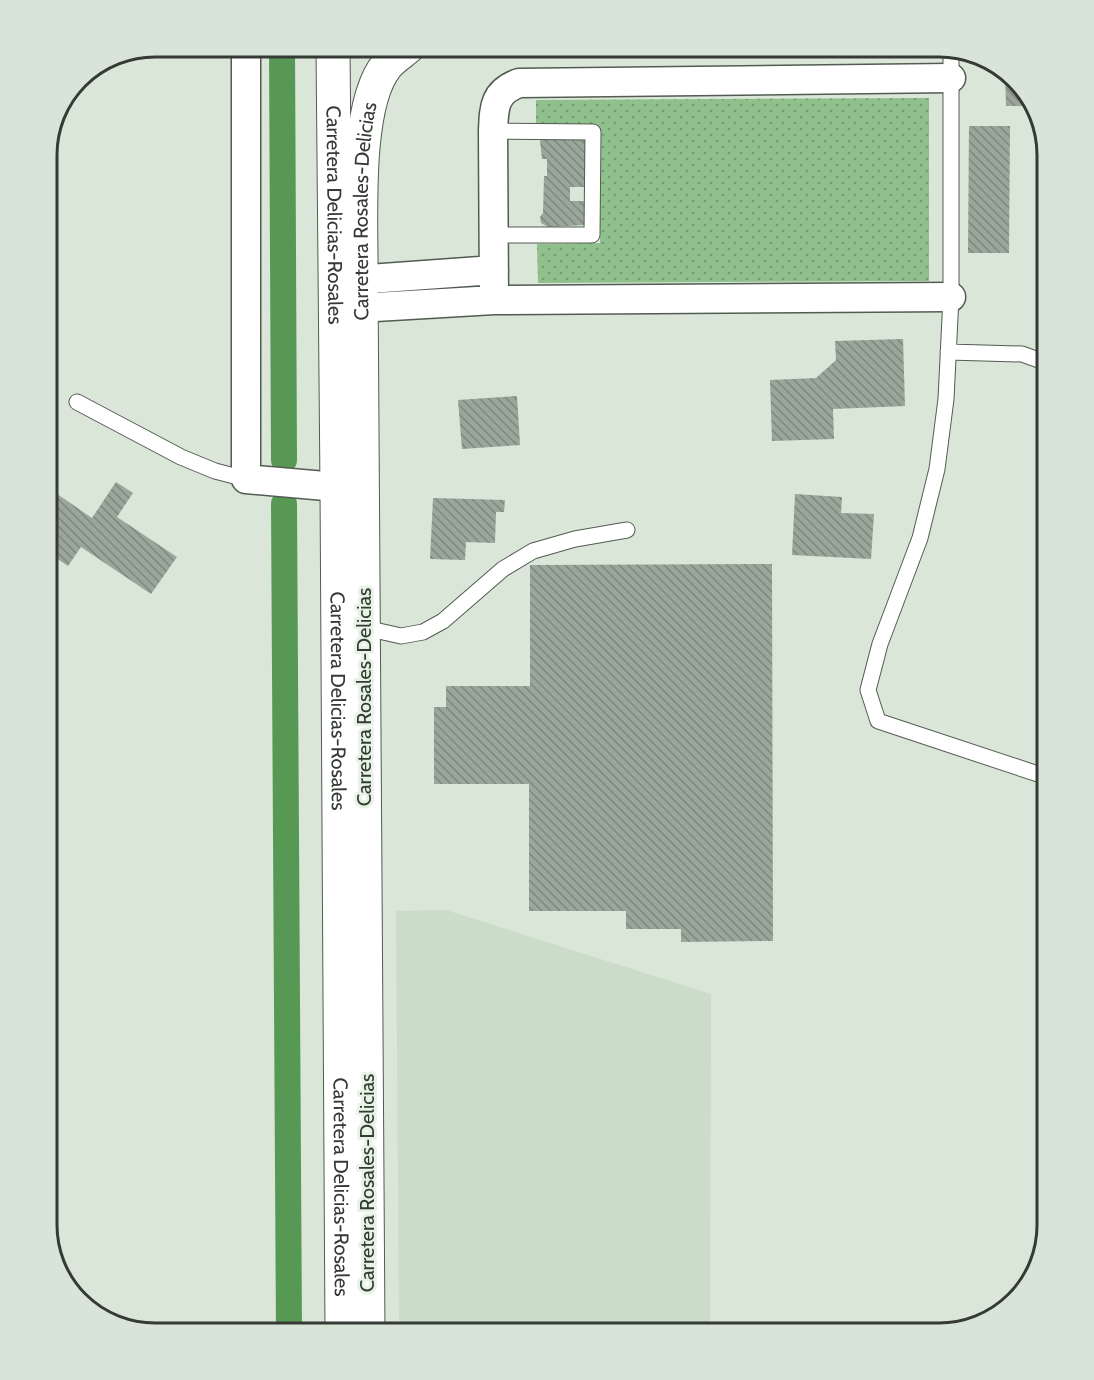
<svg xmlns="http://www.w3.org/2000/svg" width="1094" height="1380" font-family="Cabin,sans-serif">
	<style>
		.built { fill: #cbddc9 }
		.green { fill: url(#green-dots) }
		.lines { fill: none; stroke-linecap: round; stroke-linejoin: round }
		.canal { stroke: #579854; stroke-width: 26 }
		.building { fill: url(#building-back-hatch) }
		.lane-casing { stroke: #525c51; stroke-width: 17 }
		.street-casing { stroke: #525c51; stroke-width: 31 }
		.secondary-casing { stroke: #525c51; stroke-width: 35 }
		.lane { stroke: #fff; stroke-width: 15 }
		.street { stroke: #fff; stroke-width: 28 }
		.secondary { stroke: #fff; stroke-width: 33 }
		.labels { text-anchor: middle; stroke-width: 6; stroke-linejoin: round; paint-order: stroke }
		.street-label { font-size: 20px; fill: #353a35; stroke: #e6f3e5 }
		.rim { fill: none; stroke: #353a35; stroke-width: 3 }
	</style>
	<defs>
		<pattern id="green-dots" width="8" height="8" patternUnits="userSpaceOnUse" patternTransform="scale(1.5)"><rect width="8" height="8" fill="#90c08c"/><path d="M2 2h.1M6 6h.1" fill="none" stroke="#769d73" stroke-width="1.8" stroke-linecap="round"/></pattern>
		<pattern id="building-back-hatch" width="6" height="6" patternUnits="userSpaceOnUse" patternTransform="scale(1.5)"><rect width="6" height="6" fill="#9aa699"/><path d="M-1 5l2 2M0 0l6 6M5-1l2 2" fill="none" stroke="#7e887e"/></pattern>
	</defs>
	<rect width="100%" height="100%" fill="#d9e6d8"/>
	<path class="built" d="M446,910L711,994L710,1333H399L396,911Z"/>
	<path class="green" d="M929,98V281L538,283L537,244L600,243V127H536V100Z"/>
	<g class="lines">
		<path class="canal" d="M282,47L284,460
			M284,504L289,1333"/>
	</g>
	<path class="building" d="M731,47H766V57H731Z
		M802,47H834L832,58L801,54Z
		M1005,72L1029,95L1033,106H1006Z
		M969,126H1010L1009,253H968Z
		M543,137L558,140H585L586,187H570V201H585V225L548,227L541,223L540,217L543,213L544,176H547V159H542L540,141Z
		M903,339L905,406L833,409L834,439L772,441L770,380L816,378L836,360L835,341Z
		M517,396L520,445L462,449L458,400Z
		M116,482L133,493L117,517L177,557L151,594L81,547L68,566L47,552V487L92,518Z
		M795,494L842,497L841,513L874,514L871,559L792,555Z
		M433,498L505,500L504,512H496L495,543L466,542L465,560L430,559Z
		M772,564L773,941L681,942V929H626V911H529V784H434V707H446V686H530V565Z"/>
	<g class="lines">
		<defs>
			<path id="lane" d="M951,48V297L946,399L937,469L920,538L880,644L868,690L878,721L1047,777
				M493,131L593,132L592,235H494
				M948,352L1022,354L1047,363
				M77,402L181,457L215,471L246,479
				M361,627L401,636L423,632L443,621L503,569L533,551L575,539L627,530"/>
			<path id="street" d="M246,47V479L337,487
				M951,78L519,83C494,92 494,107 493,131L494,300L951,297
				M341,281L494,270
				M341,309L494,300"/>
			<g id="secondary">
				<path id="s1" d="M333,47L337,487L342,1333"/>
				<path id="s2" d="M368,1333L361,280C362,226 353,106 387,65C393,58 401,53 408,47"/>
			</g>
		</defs>
		<use href="#lane" class="lane-casing"/>
		<use href="#street" class="street-casing"/>
		<use href="#secondary" class="secondary-casing"/>
		<use href="#lane" class="lane"/>
		<use href="#street" class="street"/>
		<use href="#secondary" class="secondary"/>
	</g>
	<g class="labels">
		<g class="street-label">
			<text dy="7" stroke="none"><textPath href="#s2" startOffset="1122">Carretera Rosales-Delicias</textPath></text>
			<text dy="7" stroke="none"><textPath href="#s1" startOffset="168">Carretera Delicias-Rosales</textPath></text>
			<text transform="translate(364 697) rotate(-90)" y="7">Carretera Rosales-Delicias</text>
			<text dy="7" stroke="none"><textPath href="#s1" startOffset="654">Carretera Delicias-Rosales</textPath></text>
			<text transform="translate(367 1183) rotate(-90)" y="7">Carretera Rosales-Delicias</text>
			<text dy="7" stroke="none"><textPath href="#s1" startOffset="1140">Carretera Delicias-Rosales</textPath></text>
		</g>
	</g>
	<path d="M0 0H1094V1380H0ZM155 57H939A98 98 0 0 1 1037 155V1225A98 98 0 0 1 939 1323H155A98 98 0 0 1 57 1225V155A98 98 0 0 1 155 57Z" fill="#d8e4d7" fill-rule="evenodd"/>
	<path class="rim" d="M155 57H939A98 98 0 0 1 1037 155V1225A98 98 0 0 1 939 1323H155A98 98 0 0 1 57 1225V155A98 98 0 0 1 155 57Z"/>
</svg>
